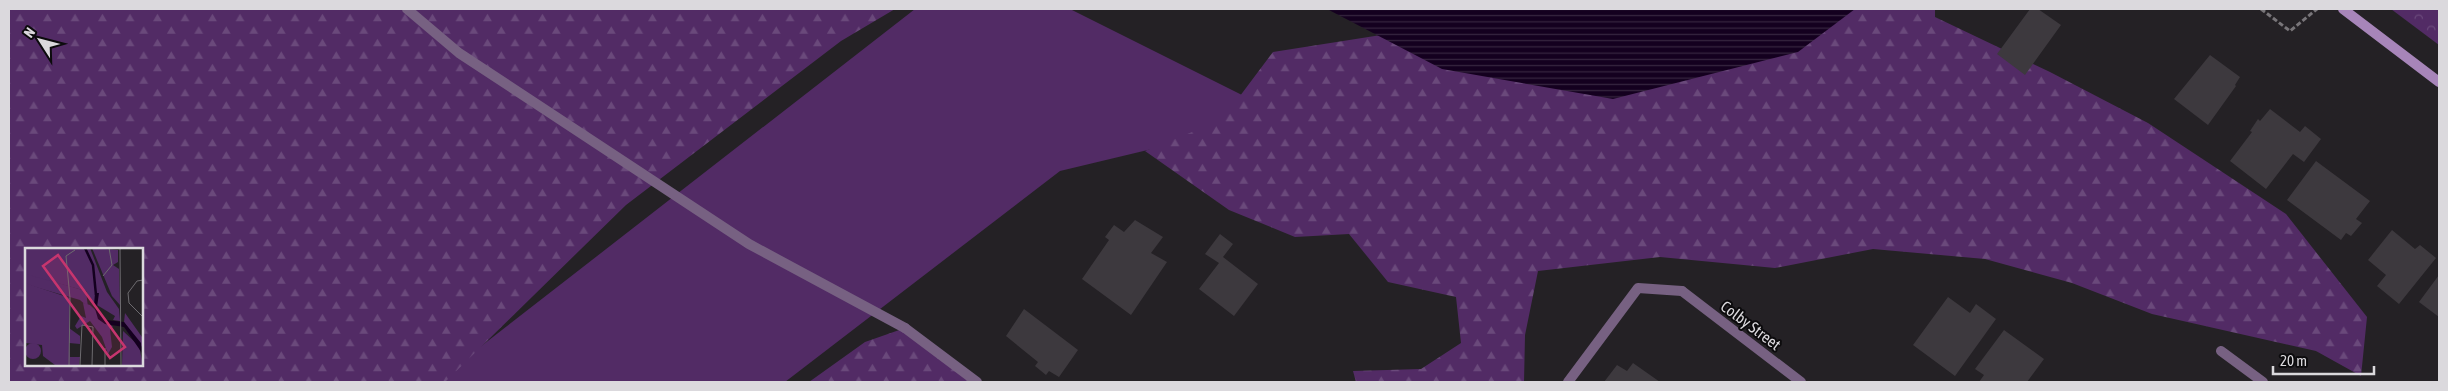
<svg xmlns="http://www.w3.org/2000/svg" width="2448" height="391" font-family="'Asap Condensed',sans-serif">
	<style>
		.grass { fill: #522b65 }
		.forest { fill: url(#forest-firs); fill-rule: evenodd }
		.park { fill: url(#park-crowns) }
		.water { fill: url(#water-rules) }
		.building { fill: #3d393e }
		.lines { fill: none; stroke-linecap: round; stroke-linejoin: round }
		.path { stroke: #787579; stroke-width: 3; stroke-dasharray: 5 2.5; stroke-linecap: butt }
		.lane { stroke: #776182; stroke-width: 10 }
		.street { stroke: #776182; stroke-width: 10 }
		.secondary { stroke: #a785b9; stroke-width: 10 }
		.labels { text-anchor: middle; stroke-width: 4; stroke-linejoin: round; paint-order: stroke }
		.street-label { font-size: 16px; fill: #dbd9dd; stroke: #0c0b0d }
		.inset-river { fill: none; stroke: #14001f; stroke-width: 2.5 }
		.inset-road { fill: none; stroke: #6d6b6f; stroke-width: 1 }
		.view { fill: #c6356e; fill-opacity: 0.15; stroke: #c6356e; stroke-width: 2.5 }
		.inset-edge { fill: none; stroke: #dbd9dd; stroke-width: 2.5 }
	</style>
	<defs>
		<pattern id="forest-firs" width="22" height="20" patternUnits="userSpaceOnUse" patternTransform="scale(1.25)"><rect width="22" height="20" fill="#522b65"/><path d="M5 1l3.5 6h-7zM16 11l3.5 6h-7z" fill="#6a497b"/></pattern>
		<pattern id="park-crowns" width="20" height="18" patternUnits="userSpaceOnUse" patternTransform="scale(1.25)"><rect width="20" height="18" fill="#522b65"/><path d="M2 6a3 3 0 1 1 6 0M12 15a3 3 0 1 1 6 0" fill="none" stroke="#6a497b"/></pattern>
		<pattern id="water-rules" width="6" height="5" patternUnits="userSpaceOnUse" patternTransform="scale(1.25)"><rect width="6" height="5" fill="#14001f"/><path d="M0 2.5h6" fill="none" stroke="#36253f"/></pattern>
	</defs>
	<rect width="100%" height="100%" fill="#242125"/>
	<path class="grass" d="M915,9H1070L1286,117L1060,171L785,382H435Z"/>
	<path class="forest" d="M9,9H895L841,41L626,205L445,382H9ZM26,250H141V365H26Z
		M1799,9H1935V17L2050,72L2148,123L2286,214L2367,317L2361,376L2316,351L2152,314L2072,283L1985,259L1873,249L1775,268L1660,257L1538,271L1525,335L1524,382H1356L1353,371L1421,369L1461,343L1456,297L1388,282L1349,234L1295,237L1229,210L1145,151L1222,120L1273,52L1483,19Z
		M905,328L973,382H809L865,342Z"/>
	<path class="park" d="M2391,9H2439V45Z"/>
	<path class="water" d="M1327,9H1855L1798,52L1613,99L1442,69Z"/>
	<path class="building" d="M2030,9H2038L2061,25L2025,75L1997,54Z
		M2210,55L2240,77L2235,85L2236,86L2208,125L2174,99Z
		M2270,109L2300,132L2305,126L2321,139L2304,162L2293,154L2266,189L2230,161L2252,132L2250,131L2258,119L2260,121Z
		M2316,161L2370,201L2356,219L2362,223L2351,236L2346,233L2341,240L2287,200Z
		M1135,220L1163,237L1151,253L1167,262L1131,315L1082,279L1109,240L1105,237L1114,225L1124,232Z
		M2392,230L2415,249L2420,245L2436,258L2399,304L2377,286L2386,275L2368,260Z
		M1220,234L1233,244L1223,257L1258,284L1234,316L1199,289L1219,263L1205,254Z
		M2439,275V317L2419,302Z
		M1948,297L1970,313L1976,304L1996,319L1955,376L1913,345Z
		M1024,309L1078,350L1059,377L1049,371L1046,375L1035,366L1038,362L1006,336Z
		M2004,330L2044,359L2027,382H1979L1984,375L1975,369Z
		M1633,363L1660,382H1604L1617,365L1627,371Z"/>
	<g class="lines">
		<path class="path" d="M2261,9L2290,31L2317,9"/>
		<path class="lane" d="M407,9L459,53L749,244L905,328
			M2221,351L2263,382
			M1568,382L1638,288L1682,291"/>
		<path class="street" d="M1682,291L1801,382
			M905,328L977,382"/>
		<path class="secondary" d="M2343,9L2439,82"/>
	</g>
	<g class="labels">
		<g class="street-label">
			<text transform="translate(1751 325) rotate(37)" y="6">Colby Street</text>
		</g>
	</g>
	<g transform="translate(25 248)">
		<rect width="118" height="118" fill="#242125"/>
		<path d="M0,25L61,43L63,59L55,52L0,36Z" fill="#522b65"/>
		<path d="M0,0H65L82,44L94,61L95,73L88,72L90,68L67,54L61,43L0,26ZM67,0L93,2V14L88,17L94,21L95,57L87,48ZM0,35L45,50L44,80L55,88V96L44,95L45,109H55L54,117H30L18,108L17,97L0,95ZM58,55L65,57L88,79L85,81L87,99L83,106L77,89L65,73L52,81L50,78L56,68L61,70ZM100,65L117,89V99L99,74Z" fill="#522b65"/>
		<path d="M98,83L114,98L118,117H97ZM0 103a8 8 0 1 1 16 0a8 8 0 1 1-16 0Z" fill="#522b65"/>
		<path d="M70,45H74L72,59L81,72L99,74L116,95L117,105L99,79L80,76L73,71L69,57Z" fill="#14001f"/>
		<path class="inset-river" d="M60,0L68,17L71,47"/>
		<path class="inset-road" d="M95,0L96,117M78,28L87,17L84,0M118,32L112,33L103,45L104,55L118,69M44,117L45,50L41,8L50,2M55,117L57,77L68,79L67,117M80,117V100"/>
		<path class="view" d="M33,7L100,99L85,110L18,18Z"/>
		<rect width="118" height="118" class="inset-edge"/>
	</g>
	<rect width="2448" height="391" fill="none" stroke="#dbd9dd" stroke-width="20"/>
	<g transform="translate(40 40) rotate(306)" stroke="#0c0b0d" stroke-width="4" paint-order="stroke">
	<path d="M0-4L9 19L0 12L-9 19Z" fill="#dbd9dd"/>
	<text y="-8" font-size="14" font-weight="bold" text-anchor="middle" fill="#dbd9dd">N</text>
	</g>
	<path d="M2273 366v8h101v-8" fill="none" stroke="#dbd9dd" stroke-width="2.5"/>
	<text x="2280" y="366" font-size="15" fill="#dbd9dd" stroke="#0c0b0d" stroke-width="4" paint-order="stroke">20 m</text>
</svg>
